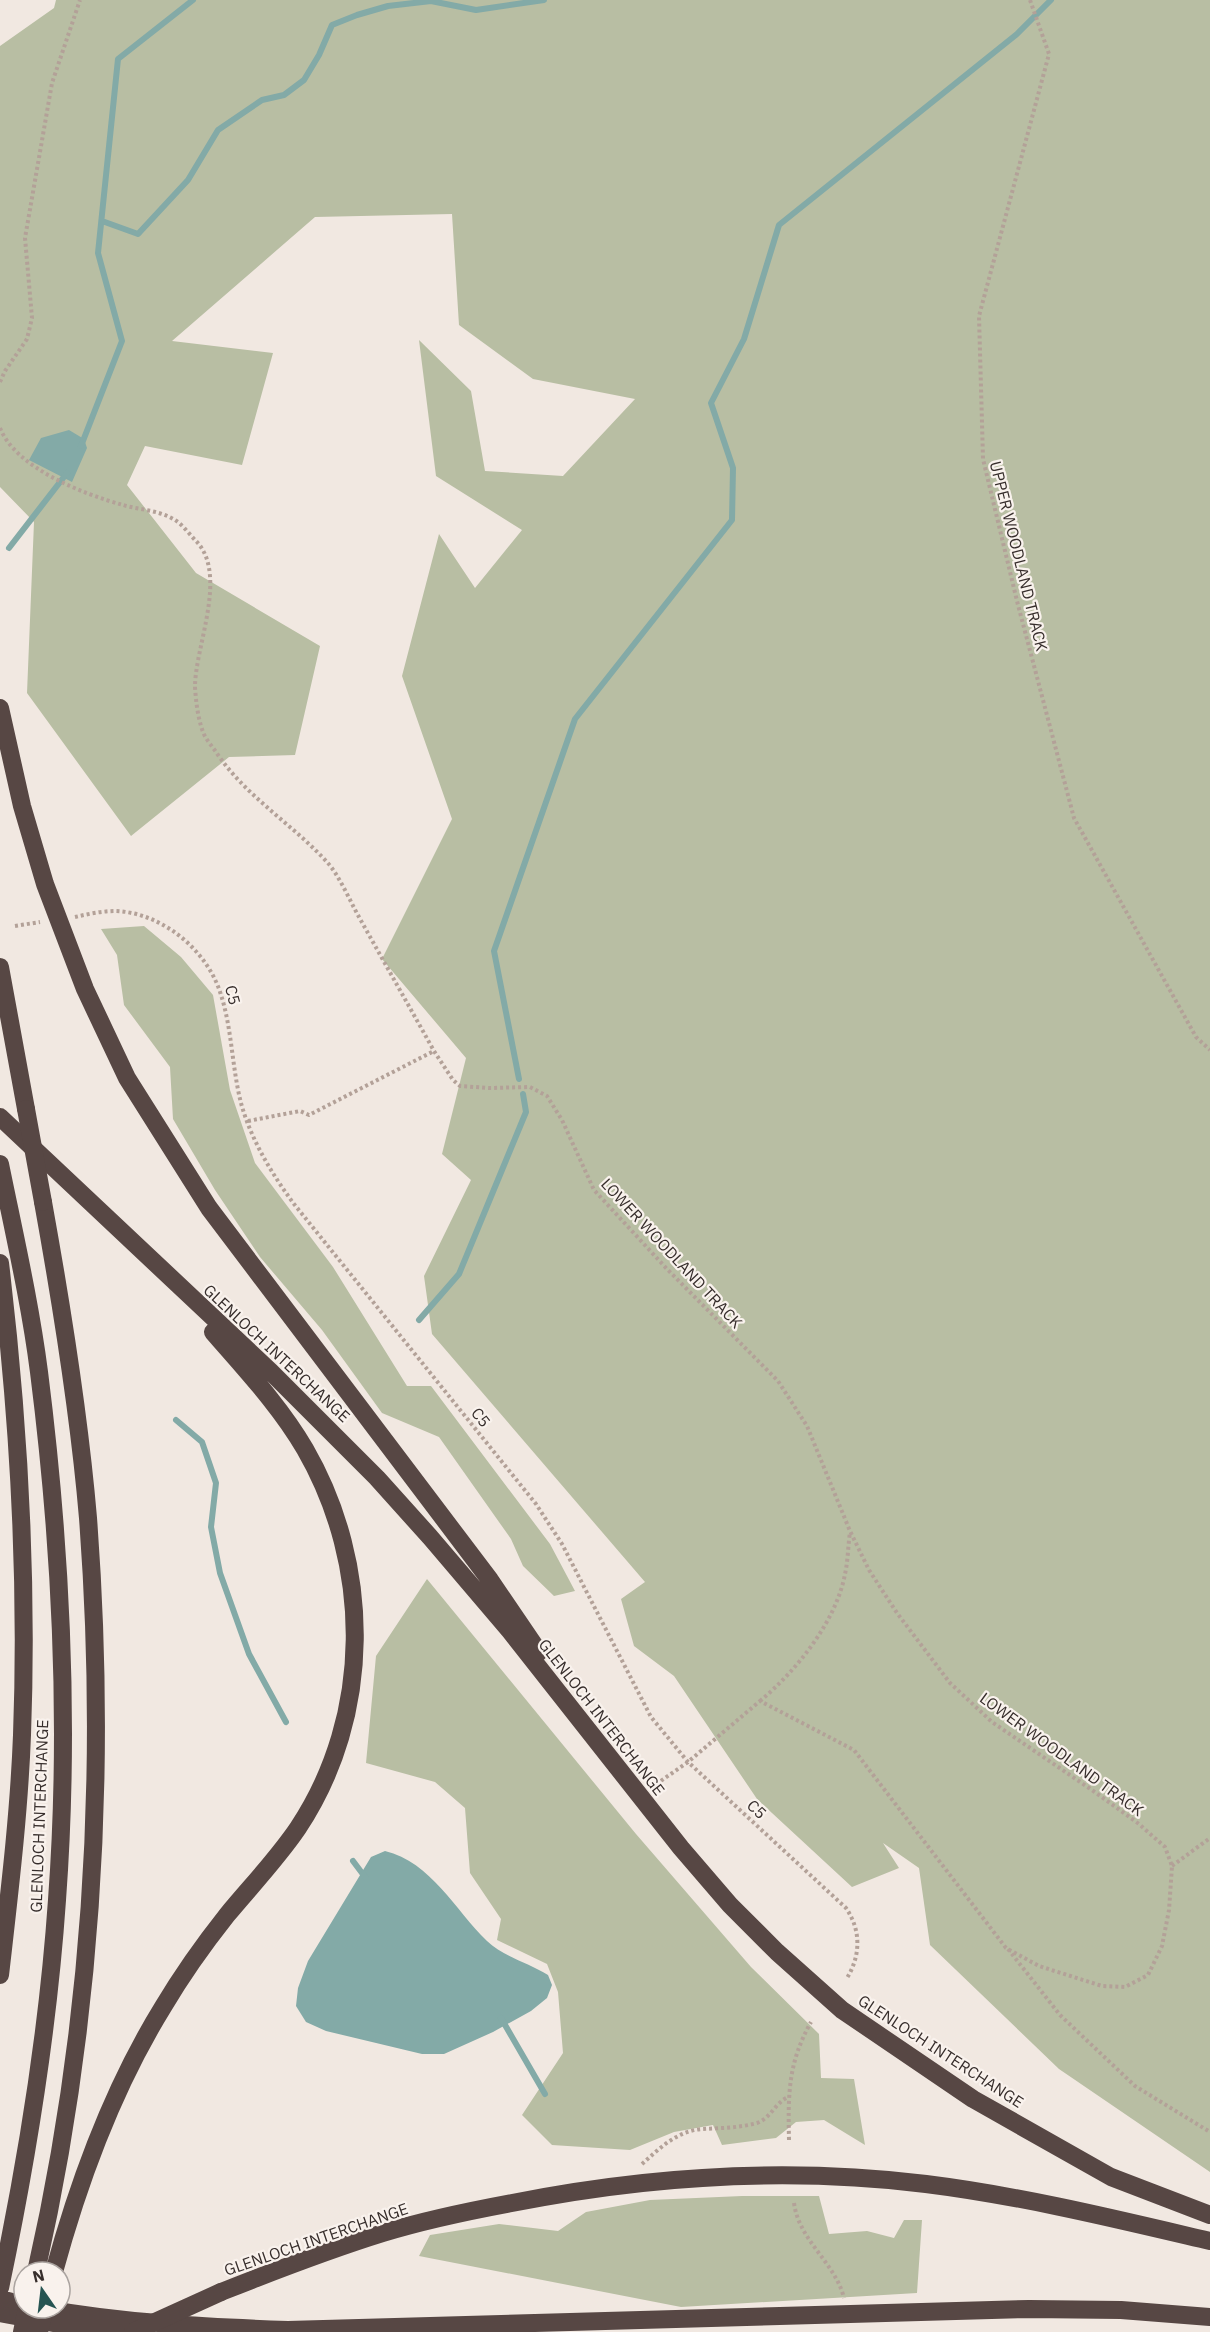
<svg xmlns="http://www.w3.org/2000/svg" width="1210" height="2332" font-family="'IBM Plex Sans',sans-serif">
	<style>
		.green { fill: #b8bea3 }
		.water { fill: #83aaa7 }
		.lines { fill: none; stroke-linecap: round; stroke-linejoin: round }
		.stream { stroke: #83aaa7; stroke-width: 6 }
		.path { stroke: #b3a198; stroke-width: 4; stroke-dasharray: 3 3; stroke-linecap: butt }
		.motorway { stroke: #574744; stroke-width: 18 }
		.motorway-bridge { stroke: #574744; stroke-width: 18 }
		.labels { text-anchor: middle; stroke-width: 4.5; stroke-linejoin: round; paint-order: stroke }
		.street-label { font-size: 16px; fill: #372e2c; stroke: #f9f2ed }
	</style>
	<rect width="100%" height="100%" fill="#f1e8e1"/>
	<path class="green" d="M56,0H1210V2172L1059,2069L930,1945L919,1868L883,1843L899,1868L852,1887L757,1799L674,1676L634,1646L621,1599L645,1582L432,1334L424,1276L471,1180L442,1154L466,1058L382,959L452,819L402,676L439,534L475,588L522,530L436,476L419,340L471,391L485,471L563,476L635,399L533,379L459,325L452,214L315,217L172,341L273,353L242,465L145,446L127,485L196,573L320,646L295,755L229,757L131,836L27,693L34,522L0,487V46L54,8Z
		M144,926L181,957L213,995L230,1090L255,1163L333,1267L407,1386H431L550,1544L575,1591L554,1596L523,1566L511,1539L439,1437L382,1413L322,1330L260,1257L215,1190L173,1119L170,1067L124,1005L117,955L101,929Z
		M427,1579L636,1834L751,1967L819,2034L821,2078L854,2079L865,2145L824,2120L796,2122L776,2138L722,2145L713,2125L674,2132L630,2150L552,2145L522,2115L563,2053L558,1992L547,1964L497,1940L501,1919L470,1873L465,1808L435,1782L366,1763L376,1656Z
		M742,2196H819L829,2234L867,2231L894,2238L904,2220H922L917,2293L681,2307L419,2256L430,2235L499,2224L558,2231L586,2212L650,2200Z"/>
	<path class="water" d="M69,430L84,439L87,448L72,482L29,460L41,438Z
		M385,1851C431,1862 455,1910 487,1941C504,1957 529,1963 548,1975L552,1985L547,1998L531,2011L493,2032L444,2054H422L326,2031L306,2022L296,2006L298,1988L308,1961L371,1857Z"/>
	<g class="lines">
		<path class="stream" d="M102,221L138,234L188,180L218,130L262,100L284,95L304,80L319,55L332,25L357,15L388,6L431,1L476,10L544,0
			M81,446L122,341L98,253L118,59L193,0
			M9,548L67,473
			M519,1079L494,951L575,719L732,520L733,468L711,403L744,339L779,225L1017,34L1051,0
			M419,1320L459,1274L526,1112L523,1094
			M176,1420L202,1442L216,1483L211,1527L220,1573L249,1654L286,1722
			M353,1861L365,1877
			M501,2018L545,2094"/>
		<path class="path" d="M1030,0L1049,54L979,316L983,459L1017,601L1074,818L1196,1037L1210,1050
			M0,382L5,371L27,339L32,318L25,238L52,83L80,0
			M0,428C16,468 83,494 123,505C140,510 159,510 175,520C183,525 190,535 197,542C228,576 195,647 195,687C196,703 198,718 203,732C206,740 213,747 218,755C248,798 292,824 327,862C339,875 350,901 359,917C384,962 409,1006 434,1051L453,1080L460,1086L489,1088L530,1087L547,1096L562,1120L594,1190L667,1269L778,1381L807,1426L850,1531L869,1570L897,1613L950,1683L992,1722L1089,1788L1139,1824L1165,1847L1172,1866L1169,1910L1162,1946L1148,1975L1125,1987L1102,1986L1039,1966L1006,1948L854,1750L760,1701L688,1762L655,1785
			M75,917C88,914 102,911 116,911C163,913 208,951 221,995C232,1029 232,1068 241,1103C251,1140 272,1174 294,1204L536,1504L562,1544L651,1717L688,1762L846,1908C861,1930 861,1955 847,1978
			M15,926L40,922
			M248,1121L300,1111L309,1115L434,1051
			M760,1701C796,1671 836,1622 845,1574C848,1561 848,1546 850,1532
			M1172,1866L1210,1838
			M1008,1949L1060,2015L1135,2086L1210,2132
			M789,2140C788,2094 788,2063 811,2022
			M642,2164C660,2148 677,2131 702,2129C720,2128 739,2128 757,2123C771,2118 775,2103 788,2097
			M794,2203C799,2241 835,2262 844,2298"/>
		<path class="motorway" d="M0,708L22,806L45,884L85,989L127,1078L209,1208L490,1580L539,1652
			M0,967L26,1109
			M0,1117L271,1372L377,1478L430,1537L510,1631L681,1848L730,1905L777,1952L842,2010L973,2099L1111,2177L1210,2215
			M0,1164C14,1233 30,1302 39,1372C61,1546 70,1724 57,1900C48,2031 27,2160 0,2288
			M0,1263C19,1422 28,1575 22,1735C19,1815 9,1896 0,1975
			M36,2272C92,2026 107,1770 88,1518C79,1412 62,1307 43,1202
			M54,2272C79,2180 113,2088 163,2007C182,1975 204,1944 227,1915C251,1886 277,1859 298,1828C373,1715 372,1565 305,1449C280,1406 245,1369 213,1332
			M221,2292C274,2271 328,2250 383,2233C425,2220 469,2211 512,2203C648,2176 788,2167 926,2184C1022,2196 1116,2219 1210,2241
			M0,2299L24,2305
			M41,2308C123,2323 205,2327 288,2330L1029,2309L1121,2310L1210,2317
			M0,2313L86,2329L122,2332"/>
		<path class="motorway-bridge" d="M26,1109L43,1202
			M22,2332L27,2308
			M39,2332L45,2308
			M133,2332L221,2292"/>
	</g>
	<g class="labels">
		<g class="street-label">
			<text transform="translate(1019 556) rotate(76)" y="6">UPPER WOODLAND TRACK</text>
			<text transform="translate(233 995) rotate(75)" y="6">C5</text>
			<text transform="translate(672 1253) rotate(47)" y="6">LOWER WOODLAND TRACK</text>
			<text transform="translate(277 1353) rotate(43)" y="6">GLENLOCH INTERCHANGE</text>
			<text transform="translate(481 1417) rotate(51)" y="6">C5</text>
			<text transform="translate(602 1717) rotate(52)" y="6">GLENLOCH INTERCHANGE</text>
			<text transform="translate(1062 1754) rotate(36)" y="6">LOWER WOODLAND TRACK</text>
			<text transform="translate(757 1809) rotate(43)" y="6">C5</text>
			<text transform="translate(39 1816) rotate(-88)" y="6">GLENLOCH INTERCHANGE</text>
			<text transform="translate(941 2051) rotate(33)" y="6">GLENLOCH INTERCHANGE</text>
			<text transform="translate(316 2239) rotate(-19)" y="6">GLENLOCH INTERCHANGE</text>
		</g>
	</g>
	<g transform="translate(42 2290) rotate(346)"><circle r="28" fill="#f9f2ed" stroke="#aba4a0" stroke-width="1.5"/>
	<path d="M0-4.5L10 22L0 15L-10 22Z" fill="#265452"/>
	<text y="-9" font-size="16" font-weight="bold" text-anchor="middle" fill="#372e2c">N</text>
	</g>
</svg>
